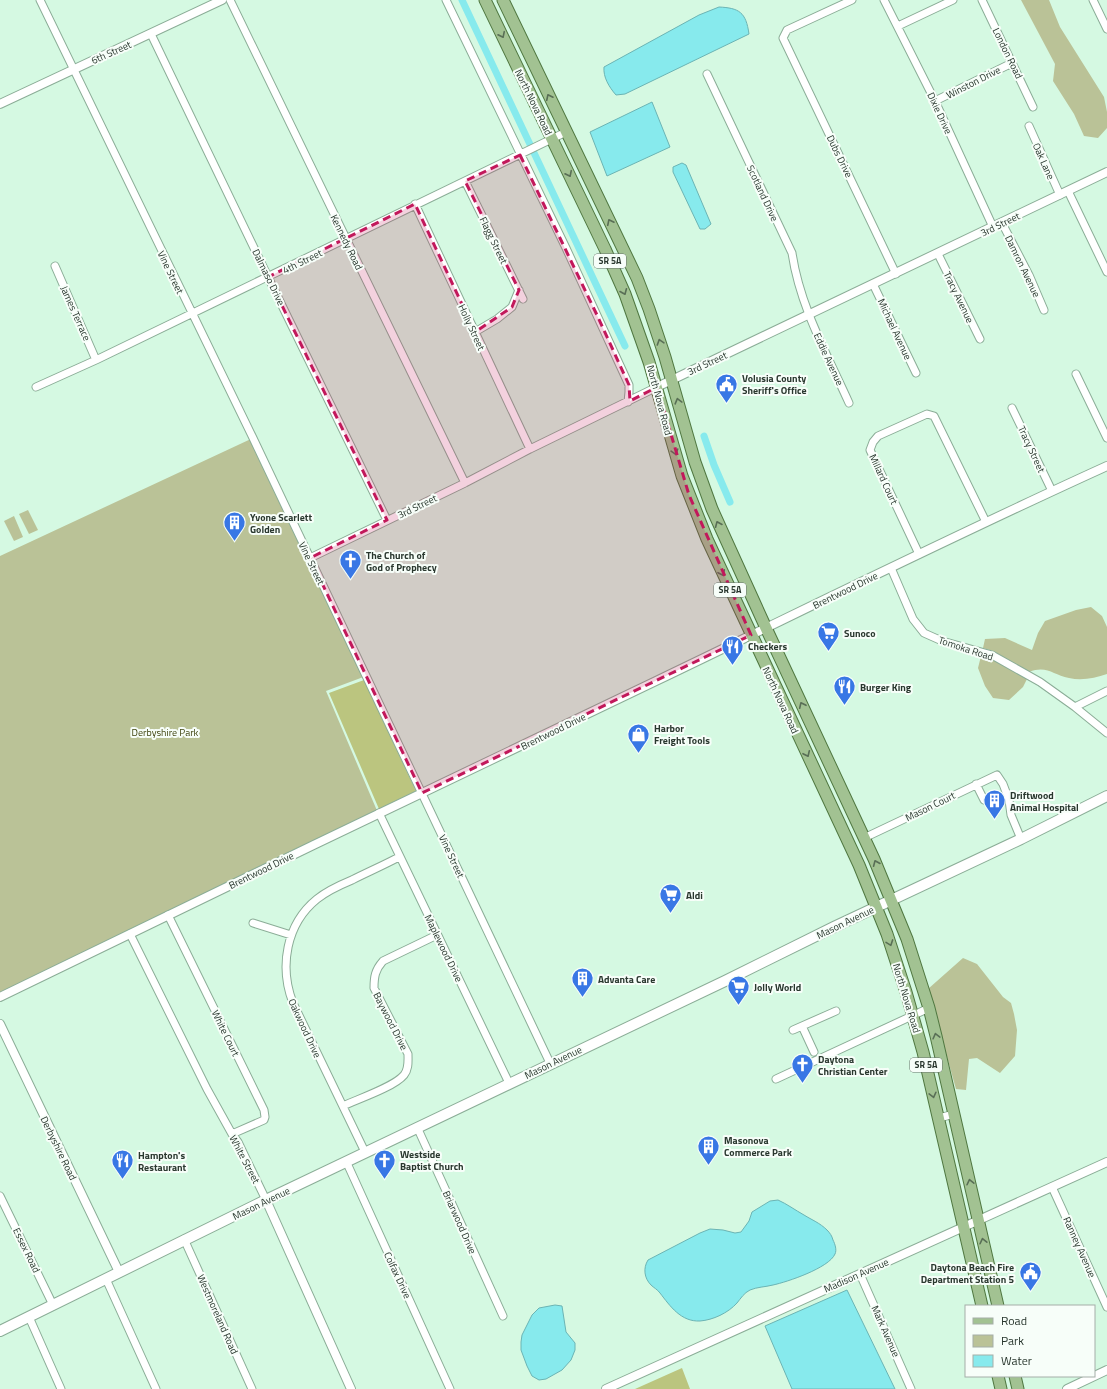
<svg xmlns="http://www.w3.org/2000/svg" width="1107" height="1389" font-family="'Titillium Web',sans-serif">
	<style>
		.green { fill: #bac297 }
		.forest { fill: #bbc57f }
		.water { fill: #87eaed; stroke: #6bb4b4 }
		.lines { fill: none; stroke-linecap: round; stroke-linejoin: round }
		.canal { stroke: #87eaed; stroke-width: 7 }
		.minor-casing { stroke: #8bad97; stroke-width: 9 }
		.tertiary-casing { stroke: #8bad97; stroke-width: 10 }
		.secondary-casing { stroke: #8bad97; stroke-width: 12 }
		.primary-casing { stroke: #4f7740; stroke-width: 13 }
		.minor { stroke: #fff; stroke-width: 7 }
		.tertiary { stroke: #fff; stroke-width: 8 }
		.secondary { stroke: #fff; stroke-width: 10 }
		.primary { stroke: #a2c292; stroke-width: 11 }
		.oneway { stroke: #596f56 }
		.marked { fill: #c2185b; fill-opacity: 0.2; stroke: #c2185b; stroke-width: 3; stroke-dasharray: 8 5; stroke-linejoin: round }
		.labels { text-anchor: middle; stroke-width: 4; stroke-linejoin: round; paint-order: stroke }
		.shield { fill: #f7fef9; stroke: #67736b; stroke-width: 1 }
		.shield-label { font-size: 9px; font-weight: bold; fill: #29372e }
		.street-label { font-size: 10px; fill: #29372e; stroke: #f7fef9 }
		.poi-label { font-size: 10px; font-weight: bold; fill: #29372e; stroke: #f7fef9; text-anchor: start }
		.park-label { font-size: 10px; fill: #3d420c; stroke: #f7fef9 }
	</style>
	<rect width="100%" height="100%" fill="#d5f9e2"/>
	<path class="green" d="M1021,0H1049L1060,27L1104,97L1107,112V128L1098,138L1084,136L1074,114L1053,81L1055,64Z
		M253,438L366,676L326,691L378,813L0,997V556Z
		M28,510L38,530L29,534L19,514Z
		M14,516L23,537L14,541L4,521Z
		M1091,607L1102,616L1107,627V674C1095,678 1082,681 1069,678C1053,675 1047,665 1029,672L993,651L983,648L985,639L1005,638L1032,650L1038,633L1045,621L1076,610Z
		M981,656L990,658L1027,679L1023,687L1009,700L993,698L985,686L978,668Z
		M963,958L977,964L1003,997L1011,1003L1014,1014L1017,1030L1015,1056L1000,1073L977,1058L969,1059L966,1090L956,1089L928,989Z"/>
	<path class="forest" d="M364,680L416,791L379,809L329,693Z
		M682,1368L690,1389H635Z"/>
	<path class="water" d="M719,7C739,8 746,12 749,34L625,94L616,95C609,87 603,77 604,67L699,15Z
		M652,102L670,147L607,176L590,132Z
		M682,163L686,165L711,224L705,229H700L673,172V167Z
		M778,1200C787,1204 795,1210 804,1215C812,1220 820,1223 827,1230C830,1233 832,1236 833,1240C835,1244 837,1250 835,1254C829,1268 787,1282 773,1285C765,1287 757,1287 750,1290C744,1293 741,1298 737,1303C728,1313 713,1320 700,1321C681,1322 670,1306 660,1293C657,1289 654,1288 651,1285C644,1278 643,1268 648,1260L700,1233L710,1229L723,1230L735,1233L741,1232L749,1221L752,1212L770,1201Z
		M847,1290L895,1389H792L765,1326Z
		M555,1305L562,1306L566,1332L575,1343V1350L571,1360L562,1370L546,1379L539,1380L532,1376L527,1366L521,1350V1342L522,1335L532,1315L539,1308Z"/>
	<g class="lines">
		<path class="canal" d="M462,0L625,346
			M704,436L714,465L730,502"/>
		<defs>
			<path id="minor" d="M40,0L253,438L550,1063
				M230,0L465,483
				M446,0L566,248L629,385V392L628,402
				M852,0L787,30L783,38L896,274
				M884,0L935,101L993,227
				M982,0L1033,107
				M1093,0L1107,29
				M898,26L953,0
				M151,34L268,277L387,520
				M707,74L792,253C800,307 827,354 849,403
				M935,101L1012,63
				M1029,126L1060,195
				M465,181L523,299
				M1068,191L1107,272
				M415,204L530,449
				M1002,223L1029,275L1044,310
				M938,254L980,339
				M55,266L96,360
				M873,284L916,373
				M475,332L497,319L512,307L519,290
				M1076,374L1107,438
				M36,387L96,360L566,132
				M1012,408L1052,491
				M919,554L870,450L873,442L878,436L927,414L934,416L986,522
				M310,558L465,483L530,449L657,387
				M891,568L913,619L924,633L942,641L992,655L1040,682L1075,707L1107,733
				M1075,707L1107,691
				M976,784L984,800
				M379,813L509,1083
				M864,838L997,775L1003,784L1009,800L1011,815L1021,839
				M168,915L264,1110L265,1117L264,1120L232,1134
				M253,923L291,935
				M130,934L207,1089L232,1134L238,1142L266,1200
				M802,1026L814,1052
				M793,1030L836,1011
				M776,1079L929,1008
				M343,1106C358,1099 394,1087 404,1075C409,1069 408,1061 408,1054L374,988C374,977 375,970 383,961L437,935
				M939,1118L954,1114
				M417,1127L503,1316
				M365,1152L293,1003C279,967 286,924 317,899C327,891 340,885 352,880C368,872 384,865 399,857
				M346,1161L450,1389
				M1052,1187L1107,1307
				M0,1196L53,1305
				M184,1239L252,1389
				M860,1274L911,1389
				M106,1279L156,1389
				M29,1317L61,1389"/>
			<path id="tertiary" d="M0,104L222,0
				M657,387L1107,172
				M0,997C218,890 437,786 656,681C806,609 955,535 1107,466
				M0,1024L119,1272
				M266,1200L351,1389
				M606,1389L1107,1162
				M1067,1389L1107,1370"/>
			<path id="secondary" d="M0,1331L266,1200L725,981L834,927L1021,839L1107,796"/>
			<path id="primary" d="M485,0L605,249L625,294L649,362L682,476L707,539L859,865L887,934L906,992L923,1052L982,1306
				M503,0L637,278L649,309L665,357L695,462L712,509L766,628L874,859L907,939L929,1008L936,1036L998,1306
				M998,1376L1001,1389
				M1015,1376L1018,1389"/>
		</defs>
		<use href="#minor" class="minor-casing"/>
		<use href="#tertiary" class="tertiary-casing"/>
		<use href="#secondary" class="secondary-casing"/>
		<use href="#primary" class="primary-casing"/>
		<use href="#minor" class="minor"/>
		<use href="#tertiary" class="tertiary"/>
		<use href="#secondary" class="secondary"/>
		<use href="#primary" class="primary"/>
	</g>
	<defs><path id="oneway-chevron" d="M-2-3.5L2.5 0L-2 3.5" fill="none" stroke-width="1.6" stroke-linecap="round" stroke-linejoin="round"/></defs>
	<g class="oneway">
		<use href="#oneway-chevron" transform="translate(502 35) rotate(64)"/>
		<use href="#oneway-chevron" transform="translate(549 97) rotate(-116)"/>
		<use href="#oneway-chevron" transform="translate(569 174) rotate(64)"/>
		<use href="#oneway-chevron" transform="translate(610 222) rotate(-116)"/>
		<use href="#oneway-chevron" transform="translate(624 292) rotate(67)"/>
		<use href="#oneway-chevron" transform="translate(660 342) rotate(-108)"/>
		<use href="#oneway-chevron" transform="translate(678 401) rotate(-105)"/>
		<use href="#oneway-chevron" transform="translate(675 452) rotate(73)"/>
		<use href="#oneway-chevron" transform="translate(718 524) rotate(-113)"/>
		<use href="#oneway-chevron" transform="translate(722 573) rotate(65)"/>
		<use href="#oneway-chevron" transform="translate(802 705) rotate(-115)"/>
		<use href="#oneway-chevron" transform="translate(807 754) rotate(65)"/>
		<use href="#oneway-chevron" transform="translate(876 863) rotate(-113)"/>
		<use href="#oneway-chevron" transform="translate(890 943) rotate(70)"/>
		<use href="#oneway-chevron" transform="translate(936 1036) rotate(-104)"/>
		<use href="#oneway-chevron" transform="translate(933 1095) rotate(76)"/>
		<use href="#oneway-chevron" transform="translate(970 1182) rotate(-103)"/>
		<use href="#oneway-chevron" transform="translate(983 1241) rotate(-103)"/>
	</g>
	<path class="marked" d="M520,155L597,315L629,385L630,401L657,387L689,495L751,635L422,793L310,558L387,520L268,277L415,204L475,332L512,307L519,290L465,181Z"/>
	<defs>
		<symbol id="civic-pin" viewBox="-11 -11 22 30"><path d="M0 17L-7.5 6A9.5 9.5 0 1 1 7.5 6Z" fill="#3877e5" stroke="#f7fef9"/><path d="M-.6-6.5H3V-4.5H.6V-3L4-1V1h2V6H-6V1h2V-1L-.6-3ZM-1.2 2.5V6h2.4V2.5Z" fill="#fff"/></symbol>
		<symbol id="building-pin" viewBox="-11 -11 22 30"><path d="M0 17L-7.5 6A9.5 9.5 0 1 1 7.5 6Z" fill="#3877e5" stroke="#f7fef9"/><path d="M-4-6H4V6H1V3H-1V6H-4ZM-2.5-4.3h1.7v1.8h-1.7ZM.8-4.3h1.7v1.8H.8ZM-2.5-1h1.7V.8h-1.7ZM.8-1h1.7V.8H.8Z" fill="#fff"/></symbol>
		<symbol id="church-pin" viewBox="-11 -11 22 30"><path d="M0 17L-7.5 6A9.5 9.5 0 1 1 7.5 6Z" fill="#3877e5" stroke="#f7fef9"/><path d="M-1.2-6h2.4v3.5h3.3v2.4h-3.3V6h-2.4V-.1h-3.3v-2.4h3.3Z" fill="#fff"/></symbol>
		<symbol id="supermarket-pin" viewBox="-11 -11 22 30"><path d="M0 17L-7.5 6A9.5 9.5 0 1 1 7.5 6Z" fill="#3877e5" stroke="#f7fef9"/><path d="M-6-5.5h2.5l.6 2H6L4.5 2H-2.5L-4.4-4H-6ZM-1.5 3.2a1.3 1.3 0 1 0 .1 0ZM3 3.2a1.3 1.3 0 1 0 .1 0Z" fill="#fff"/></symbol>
		<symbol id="restaurant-pin" viewBox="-11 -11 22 30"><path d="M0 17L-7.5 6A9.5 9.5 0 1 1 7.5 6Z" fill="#3877e5" stroke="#f7fef9"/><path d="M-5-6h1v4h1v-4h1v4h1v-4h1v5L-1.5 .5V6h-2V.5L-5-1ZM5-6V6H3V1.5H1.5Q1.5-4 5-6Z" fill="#fff"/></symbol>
		<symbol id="shop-pin" viewBox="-11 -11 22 30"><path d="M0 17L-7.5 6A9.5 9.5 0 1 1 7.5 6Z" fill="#3877e5" stroke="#f7fef9"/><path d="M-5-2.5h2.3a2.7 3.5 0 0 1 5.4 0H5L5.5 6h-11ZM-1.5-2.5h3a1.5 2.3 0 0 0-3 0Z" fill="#fff"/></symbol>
	</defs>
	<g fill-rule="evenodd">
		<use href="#civic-pin" x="714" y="372" width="25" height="34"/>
		<use href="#building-pin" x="222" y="510" width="25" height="34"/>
		<use href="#church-pin" x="338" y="548" width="25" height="34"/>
		<use href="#supermarket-pin" x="816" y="620" width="25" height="34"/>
		<use href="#restaurant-pin" x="720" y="634" width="25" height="34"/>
		<use href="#restaurant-pin" x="832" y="674" width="25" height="34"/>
		<use href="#shop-pin" x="626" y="722" width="25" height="34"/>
		<use href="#building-pin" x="982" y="788" width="25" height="34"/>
		<use href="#supermarket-pin" x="658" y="882" width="25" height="34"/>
		<use href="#building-pin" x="570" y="966" width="25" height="34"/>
		<use href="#supermarket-pin" x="726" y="974" width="25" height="34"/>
		<use href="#church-pin" x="790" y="1052" width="25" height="34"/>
		<use href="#building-pin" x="696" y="1134" width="25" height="34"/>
		<use href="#church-pin" x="372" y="1148" width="25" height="34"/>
		<use href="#restaurant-pin" x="110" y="1148" width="25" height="34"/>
		<use href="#civic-pin" x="1018" y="1260" width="25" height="34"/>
	</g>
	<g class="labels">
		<g class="shield">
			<rect x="594" y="254" width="32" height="14" rx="3"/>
			<rect x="714" y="583" width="32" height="14" rx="3"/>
			<rect x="910" y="1058" width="32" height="14" rx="3"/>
		</g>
		<g class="shield-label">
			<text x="610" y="264">SR 5A</text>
			<text x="730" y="593">SR 5A</text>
			<text x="926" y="1068">SR 5A</text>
		</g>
		<g class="street-label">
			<text transform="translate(111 52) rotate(-24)" y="4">6th Street</text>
			<text transform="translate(1008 53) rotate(64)" y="4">London Road</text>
			<text transform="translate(973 82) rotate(-27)" y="4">Winston Drive</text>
			<text transform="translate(534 102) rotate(64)" y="4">North Nova Road</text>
			<text transform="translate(940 113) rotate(65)" y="4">Dixie Drive</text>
			<text transform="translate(840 156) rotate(64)" y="4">Dubs Drive</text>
			<text transform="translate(1044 161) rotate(66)" y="4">Oak Lane</text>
			<text transform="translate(763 193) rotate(65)" y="4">Scotland Drive</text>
			<text transform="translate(1000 224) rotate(-26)" y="4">3rd Street</text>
			<text transform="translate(494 240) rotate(64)" y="4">Flagg Street</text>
			<text transform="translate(347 242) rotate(64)" y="4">Kennedy Road</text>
			<text transform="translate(302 261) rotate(-26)" y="4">4th Street</text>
			<text transform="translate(1023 266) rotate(64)" y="4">Damron Avenue</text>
			<text transform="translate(171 272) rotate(64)" y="4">Vine Street</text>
			<text transform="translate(269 277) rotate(64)" y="4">Dalmaso Drive</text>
			<text transform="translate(959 297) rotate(64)" y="4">Tracy Avenue</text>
			<text transform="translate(76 313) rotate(66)" y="4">James Terrace</text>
			<text transform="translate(472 327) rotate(65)" y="4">Holly Street</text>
			<text transform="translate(895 329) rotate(65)" y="4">Michael Avenue</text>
			<text transform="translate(829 359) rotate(65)" y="4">Eddie Avenue</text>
			<text transform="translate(707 363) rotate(-25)" y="4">3rd Street</text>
			<text transform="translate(660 400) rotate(75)" y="4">North Nova Road</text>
			<text transform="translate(1032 449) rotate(65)" y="4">Tracy Street</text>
			<text transform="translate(884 479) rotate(65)" y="4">Millard Court</text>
			<text transform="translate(417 506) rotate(-26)" y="4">3rd Street</text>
			<text transform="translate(312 563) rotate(64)" y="4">Vine Street</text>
			<text transform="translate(845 590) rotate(-26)" y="4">Brentwood Drive</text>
			<text transform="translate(966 648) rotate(18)" y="4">Tomoka Road</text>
			<text transform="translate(781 700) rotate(65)" y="4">North Nova Road</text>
			<text transform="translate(553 731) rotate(-26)" y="4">Brentwood Drive</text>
			<text transform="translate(930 806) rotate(-26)" y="4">Mason Court</text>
			<text transform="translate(452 856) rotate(65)" y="4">Vine Street</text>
			<text transform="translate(261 870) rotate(-26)" y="4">Brentwood Drive</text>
			<text transform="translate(845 922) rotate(-26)" y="4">Mason Avenue</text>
			<text transform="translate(444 948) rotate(64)" y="4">Maplewood Drive</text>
			<text transform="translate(907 998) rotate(73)" y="4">North Nova Road</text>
			<text transform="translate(391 1021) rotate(63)" y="4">Baywood Drive</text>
			<text transform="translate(305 1028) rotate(65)" y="4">Oakwood Drive</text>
			<text transform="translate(226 1033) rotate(64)" y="4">White Court</text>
			<text transform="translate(553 1062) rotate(-26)" y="4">Mason Avenue</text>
			<text transform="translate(59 1148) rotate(64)" y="4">Derbyshire Road</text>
			<text transform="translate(245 1159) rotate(62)" y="4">White Street</text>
			<text transform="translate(261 1203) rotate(-26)" y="4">Mason Avenue</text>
			<text transform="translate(460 1222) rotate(66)" y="4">Briarwood Drive</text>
			<text transform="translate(1080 1247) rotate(66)" y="4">Ranney Avenue</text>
			<text transform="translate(27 1250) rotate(64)" y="4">Essex Road</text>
			<text transform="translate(398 1275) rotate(65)" y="4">Colfax Drive</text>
			<text transform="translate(856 1275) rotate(-24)" y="4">Madison Avenue</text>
			<text transform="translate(218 1314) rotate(66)" y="4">Westmoreland Road</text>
			<text transform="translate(886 1331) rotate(66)" y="4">Mark Avenue</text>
		</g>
		<g class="poi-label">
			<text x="742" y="382">Volusia County<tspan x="742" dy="12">Sheriff's Office</tspan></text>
			<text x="250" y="521">Yvone Scarlett<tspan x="250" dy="12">Golden</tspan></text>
			<text x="366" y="559">The Church of<tspan x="366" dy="12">God of Prophecy</tspan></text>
			<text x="844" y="637">Sunoco</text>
			<text x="748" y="650">Checkers</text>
			<text x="860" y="691">Burger King</text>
			<text x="654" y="732">Harbor<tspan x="654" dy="12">Freight Tools</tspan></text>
			<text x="1010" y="799">Driftwood<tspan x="1010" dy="12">Animal Hospital</tspan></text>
			<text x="686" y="899">Aldi</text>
			<text x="598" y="983">Advanta Care</text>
			<text x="754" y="991">Jolly World</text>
			<text x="818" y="1063">Daytona<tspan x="818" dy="12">Christian Center</tspan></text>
			<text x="724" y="1144">Masonova<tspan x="724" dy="12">Commerce Park</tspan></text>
			<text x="400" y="1158">Westside<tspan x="400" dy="12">Baptist Church</tspan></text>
			<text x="138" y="1159">Hampton's<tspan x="138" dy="12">Restaurant</tspan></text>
			<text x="1014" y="1271" text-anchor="end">Daytona Beach Fire<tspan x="1014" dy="12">Department Station 5</tspan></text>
		</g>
		<g class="park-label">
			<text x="165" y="736">Derbyshire Park</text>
		</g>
	</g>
	<rect x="965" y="1305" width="130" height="72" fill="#f7fef9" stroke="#a5aea8"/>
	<rect x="973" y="1318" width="20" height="6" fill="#a2c292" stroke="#a5aea8"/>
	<text x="1001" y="1325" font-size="12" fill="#29372e">Road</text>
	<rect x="973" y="1335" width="20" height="12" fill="#bac297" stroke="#a5aea8"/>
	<text x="1001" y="1345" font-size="12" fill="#29372e">Park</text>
	<rect x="973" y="1355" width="20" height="12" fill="#87eaed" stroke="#a5aea8"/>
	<text x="1001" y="1365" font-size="12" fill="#29372e">Water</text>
</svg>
